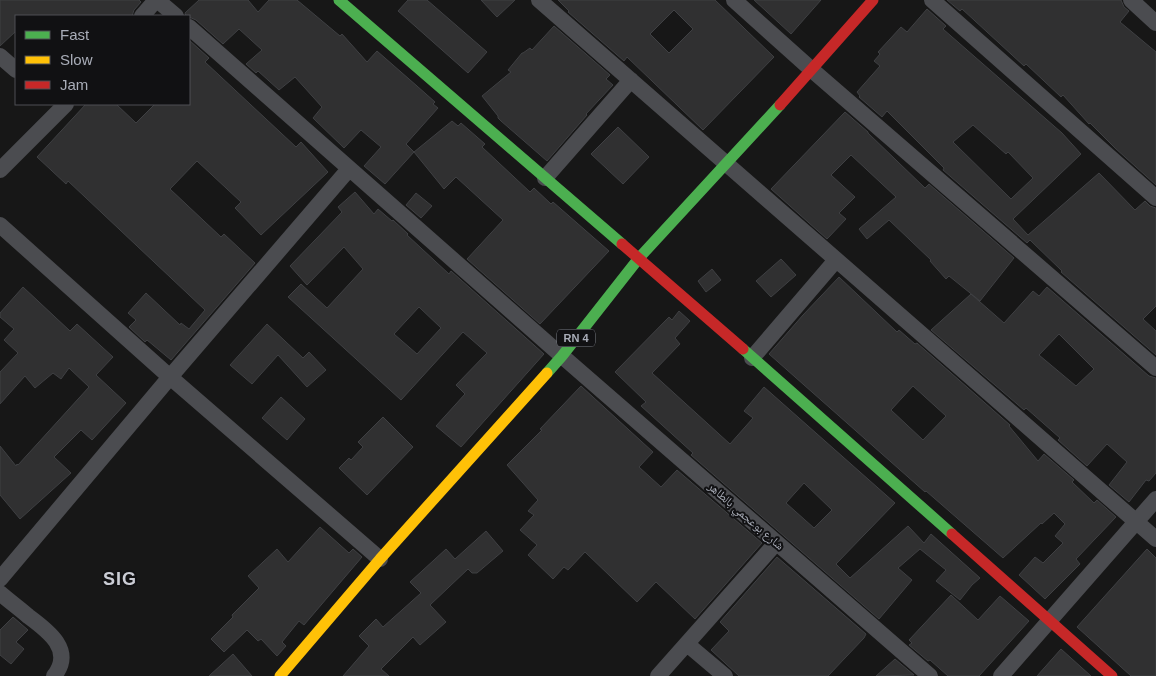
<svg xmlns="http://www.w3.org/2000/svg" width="1156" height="676" font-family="Arial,'Noto Naskh Arabic',sans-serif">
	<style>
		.building { fill: #303031; stroke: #3f4043; fill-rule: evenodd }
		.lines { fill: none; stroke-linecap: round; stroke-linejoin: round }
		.street { stroke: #4b4c50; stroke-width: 16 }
		.fast { stroke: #4caf50; stroke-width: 11 }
		.slow { stroke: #ffc107; stroke-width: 11 }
		.jam { stroke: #c62828; stroke-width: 11 }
		.labels { text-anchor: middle; stroke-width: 4; stroke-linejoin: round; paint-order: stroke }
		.shield { fill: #111113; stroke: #7b7e86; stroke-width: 1 }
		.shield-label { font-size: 11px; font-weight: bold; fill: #a9adb8 }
		.street-label { font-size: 12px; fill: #a9adb8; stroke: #111113 }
		.district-label { font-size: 18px; font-weight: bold; letter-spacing: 1px; fill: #caccd4; stroke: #111113 }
	</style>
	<rect width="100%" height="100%" fill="#171717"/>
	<path class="building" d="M0,0H139L141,2L134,10L132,16H16V31L0,46Z
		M199,0H248L258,12L269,0H297L340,36L342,34L367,62L377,51L417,86L435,102L433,104L438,108L406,144L414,152L385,184L364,166L381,147L361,130L344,148L313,118L322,107L295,77L279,90L258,71L256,73L246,64L262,50L239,29L223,44L196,20L189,17V16H186L185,13Z
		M408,0H427L487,52L468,73L398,11Z
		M481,0H515L497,17Z
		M558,0H715L774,57L703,130L627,57L624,61L568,12L569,11ZM674,10L693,29L669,53L650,34Z
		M754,0H821L791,34Z
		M947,0H1121L1124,7L1129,11L1120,22L1156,52V185L1115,148L1090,123L1089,124L1063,95L1061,97L1026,64L1024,66L962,9L960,11Z
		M927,9L946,26L943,29L1062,133L1081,154L1013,219L1028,235L1099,173L1135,210L1145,201L1150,206L1156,208V306L1143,319L1156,331V355L1061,272L1062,271L1030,240L1027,243L943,170L944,168L887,111L882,117L859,97L860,96L857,92L880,66L874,61L880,54L878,52L901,27L907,32ZM973,125L1006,154L1008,152L1033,178L1011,199L953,142Z
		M554,26L610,75L606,79L613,85L586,114L587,115L547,161L501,121L498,118V116L482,96L511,72L508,70L522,53H523L530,48L532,50Z
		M189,40L209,58L205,62L296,147L301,142L328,172L261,235L235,208L241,202L197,161L170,189L221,237L224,234L255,263L171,360L147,340L145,342L129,327L136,320L128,313L146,293L180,325L181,323L189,329L205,310L68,181L66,184L37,157L86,104H116L136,123L155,104H189Z
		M845,112L868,132V133L925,188L929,184L1014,258L980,301L949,276L946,279L930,261L931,260L889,220L867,239L859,229L896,197L851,155L831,175L855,197L839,213L846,219L827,239L771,189Z
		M452,121L458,126L461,123L485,144L482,147L530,192L534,188L551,204L553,202L609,251L540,324L467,259L503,220L456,177L444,189L414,152Z
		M618,127L649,157L623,184L591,154Z
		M355,192L374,214L378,209L392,221L393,220L408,234L407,235L449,274L451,271L544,354L461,447L436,426L465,394L456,385L487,353L463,332L401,400L288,297L301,284L327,308L363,269L344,247L307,285L290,266L342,212L338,207ZM419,307L441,328L417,354L394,334Z
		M416,193L432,206L421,218L406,205Z
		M781,259L796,275L771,297L756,281Z
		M712,269L721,280L706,292L698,281Z
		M839,277L897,332L899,330L915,344L917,343L1010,425L1009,426L1038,461L1044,454L1074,480L1072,482L1094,503L1097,500L1116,517L1076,559L1080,564L1045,599L1019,575L1035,557L1043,563L1063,543L1055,536L1065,524L1054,513L1042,524L1041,523L1003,558L926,491L925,492L769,354L803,315ZM913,386L946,416L923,440L891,410Z
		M23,287L70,331L77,324L113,357L96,375L126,403L92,440L81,430L54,457L71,473L20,519L0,495V446L16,466L17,464L18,465L89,387L69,368L61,379L53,373L35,388L25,376L0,404V372L18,353L4,340L14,329L0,317V313Z
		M1047,287L1149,376L1156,378V473L1149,481L1146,480L1129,502L1109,485L1127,462L1107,444L1087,466L1058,440L1060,438L1026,408L1024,410L931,330L971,294L1004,323L1033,291L1039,296ZM1059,334L1094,369L1076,386L1039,355Z
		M679,311L690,321L675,338L680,344L652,373L730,444L753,418L744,411L764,387L895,503L836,564L850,578L908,526L924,543L931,534L980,578L972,585L960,600L936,581L946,570L920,549L898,568L912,580L879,619L691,455L693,453L641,406L646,402L615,372L669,317L672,320ZM804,483L832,510L814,528L786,503Z
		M267,324L303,358L309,352L326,370L307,387L278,355L252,384L230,365Z
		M581,386L653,452L639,467L661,487L677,470L762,543L695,619L656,582L637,602L585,552L568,570L564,567L553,579L528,555L537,545L520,530L534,515L528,511L538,500L507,465L542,430L540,429Z
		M281,397L305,419L287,440L262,418Z
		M383,417L413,447L367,495L339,468L349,458L351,460L363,447L358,442Z
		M320,527L349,553L353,549L362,557L304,625L299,621L282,642L286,646L277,656L261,639L258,641L247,630L224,652L211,639L233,617L232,615L259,588L248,576L277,549L288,562Z
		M486,531L503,551L477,573H472L468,569L430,605L446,622L420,645L413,637L381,669L389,676H343L369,646L359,636L376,619L383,627L421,593L410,582L446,549L455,559Z
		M1147,549L1156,558V676H1131L1077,627Z
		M777,557L866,634L864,638L828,676H739L711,650L729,631L720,622Z
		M951,595L978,620L1000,596L1029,621L979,676H948L930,660L928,661L909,645L912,643L909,640Z
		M13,617L28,630L16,642L24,649L11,664L0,655V630Z
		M1061,649L1091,676H1037Z
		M233,654L252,676H209Z
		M895,659L914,675L876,676Z"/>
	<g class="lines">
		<path class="street" d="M157,0L176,16
			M539,0L1156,539
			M734,0L812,70L1156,368
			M932,0L1156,198
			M1131,0L1156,23
			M142,16L156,0
			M189,27L562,356L930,676
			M0,56L16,70
			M0,170L66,104
			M545,178L631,80
			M0,225L170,377L380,559
			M752,358L836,260
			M0,579L170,377L349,169
			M0,593C9,601 19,608 28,616C47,630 75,650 54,676
			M687,644L725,676
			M658,676L776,543
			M1001,676L1156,499"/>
		<path class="fast" d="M339,0L622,244
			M743,349L952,534
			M547,373L562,356L639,258L780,105"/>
		<path class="slow" d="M280,676L380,559L547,373"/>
		<path class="jam" d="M780,105L873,0
			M622,244L743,349
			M952,534L1112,676"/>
	</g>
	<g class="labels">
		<rect class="shield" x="557" y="329.5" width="38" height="17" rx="4"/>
		<g class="shield-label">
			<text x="576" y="342">RN 4</text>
		</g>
		<g class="street-label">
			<text transform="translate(746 516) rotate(41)" y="4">شارع بوعجمي بالطاهر</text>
		</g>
		<g class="district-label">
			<text x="120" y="585">SIG</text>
		</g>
	</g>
	<rect x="15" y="15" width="175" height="90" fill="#111113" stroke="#4e4f55"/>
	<rect x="25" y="31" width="25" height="8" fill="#4caf50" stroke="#4e4f55"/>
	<text x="60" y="40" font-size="15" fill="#a9adb8">Fast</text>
	<rect x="25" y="56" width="25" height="8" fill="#ffc107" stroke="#4e4f55"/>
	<text x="60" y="65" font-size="15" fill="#a9adb8">Slow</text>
	<rect x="25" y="81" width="25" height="8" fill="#c62828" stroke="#4e4f55"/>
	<text x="60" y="90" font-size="15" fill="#a9adb8">Jam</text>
</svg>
